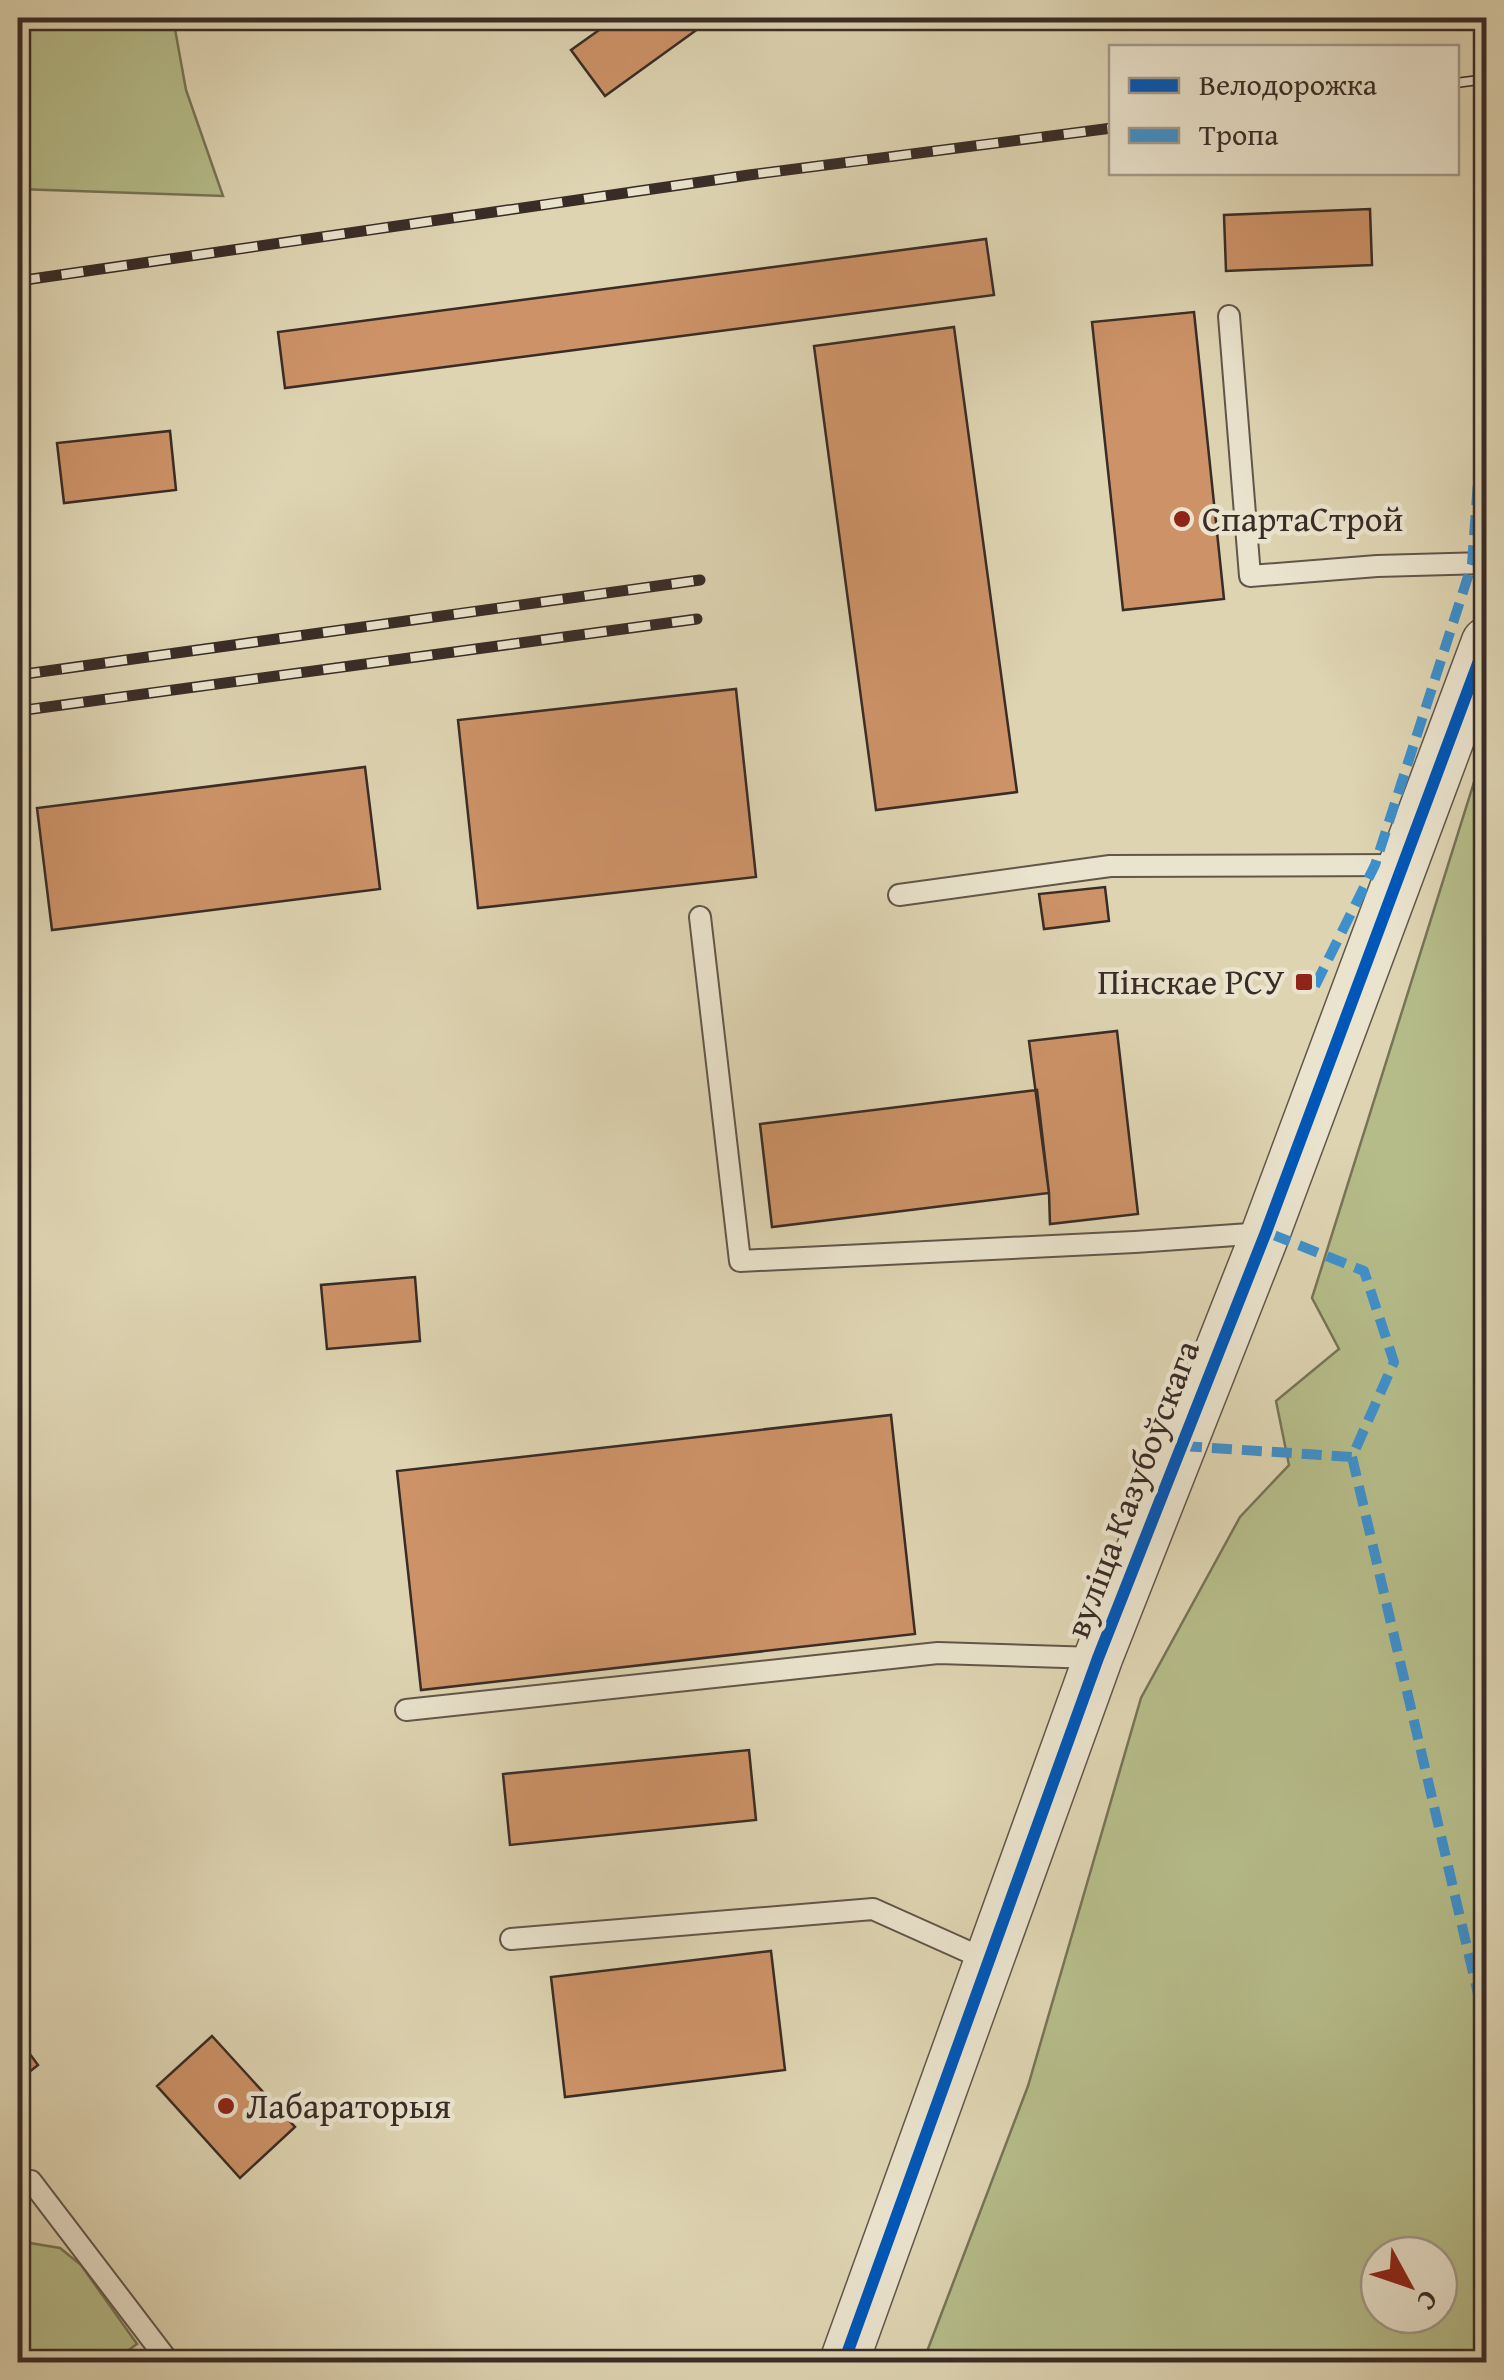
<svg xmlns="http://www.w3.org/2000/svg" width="1504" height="2380" font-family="'Gentium Book Plus',serif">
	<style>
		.green { fill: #b5bc89; stroke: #777458; stroke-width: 2.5; fill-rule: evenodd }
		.building { fill: #cd9268; stroke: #392c27; stroke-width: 2.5 }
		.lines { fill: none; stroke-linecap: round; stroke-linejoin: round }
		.service-casing { stroke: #62564a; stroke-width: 24 }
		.tertiary-casing { stroke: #62564a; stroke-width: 51 }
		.service { stroke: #eae3cd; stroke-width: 20 }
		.tertiary { stroke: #eae3cd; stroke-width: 48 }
		.rail-casing { stroke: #392c27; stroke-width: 11 }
		.rail { stroke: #eae3cd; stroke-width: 8; stroke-dasharray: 22; stroke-linecap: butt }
		.quiet { stroke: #3e90cc; stroke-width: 10; stroke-dasharray: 20 10; stroke-linecap: butt }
		.cycleway-casing { stroke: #eae3cd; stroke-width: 19 }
		.cycleway { stroke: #0057b8; stroke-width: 12 }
		.poi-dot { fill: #8f2418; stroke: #eae3cd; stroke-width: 4 }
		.labels { text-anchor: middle; stroke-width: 9; stroke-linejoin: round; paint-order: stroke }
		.poi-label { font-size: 35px; fill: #392c27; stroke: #eae3cd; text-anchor: start }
		.street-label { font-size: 35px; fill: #392c27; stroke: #eae3cd }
	</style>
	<rect width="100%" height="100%" fill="#ded4b2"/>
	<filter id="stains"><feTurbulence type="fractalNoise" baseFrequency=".002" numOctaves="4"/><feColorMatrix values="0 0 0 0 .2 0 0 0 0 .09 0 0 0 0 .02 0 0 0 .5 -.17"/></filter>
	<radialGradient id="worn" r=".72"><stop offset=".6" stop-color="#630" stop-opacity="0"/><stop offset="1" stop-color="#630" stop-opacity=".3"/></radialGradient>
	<path class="green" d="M18,18H173L186,90L223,196L18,189Z
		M1486,744V2362H923L1028,2086L1141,1698L1240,1517L1289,1465L1276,1401L1339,1349L1312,1298ZM1439,2255V2315H1379V2255Z
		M18,2241L60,2248L81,2265L137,2344L112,2362H18Z"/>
	<path class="building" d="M616,18H713L605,96L571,50Z
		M1370,209L1372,265L1226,271L1224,215Z
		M986,239L994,295L285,388L278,332Z
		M1194,312L1224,599L1123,610L1092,322Z
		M954,327L1017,792L876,810L814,346Z
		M170,431L176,490L64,503L57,443Z
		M736,689L756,877L478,908L458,720Z
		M365,767L380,889L52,930L37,808Z
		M1105,887L1109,921L1044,929L1039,894Z
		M1117,1031L1138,1214L1050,1224L1049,1193L1029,1041Z
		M1037,1090L1049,1193L772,1227L760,1124Z
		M415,1277L420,1341L327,1349L321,1285Z
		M891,1415L915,1634L421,1690L397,1471Z
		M749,1750L756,1820L510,1845L503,1774Z
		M771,1951L785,2070L565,2097L551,1977Z
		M212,2036L295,2127L240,2178L157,2086Z
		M18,2038L38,2065L18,2081Z"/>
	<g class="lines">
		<defs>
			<path id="service" d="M1229,316L1250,576L1377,566L1486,563
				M899,895L1110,866L1401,865
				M700,917L740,1261L1135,1242L1264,1233
				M406,1710L938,1653L1096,1658
				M511,1939L873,1909L989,1961
				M18,2190L31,2181L169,2362"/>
			<path id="tertiary" d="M844,2362L1098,1658L1266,1232L1486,642"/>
		</defs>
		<use href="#service" class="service-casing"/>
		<use href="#tertiary" class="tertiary-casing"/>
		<use href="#service" class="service"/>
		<use href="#tertiary" class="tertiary"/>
		<defs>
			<path id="rail" d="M1456,83L1486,79
				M18,281L749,175L1112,128
				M18,675L700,580
				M18,711L697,619"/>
		</defs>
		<use href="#rail" class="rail-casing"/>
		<use href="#rail" class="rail"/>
		<path class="quiet" d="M1315,986L1375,865L1472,564L1480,454L1486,437
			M1182,1446L1352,1457L1394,1362L1364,1271L1266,1232
			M1352,1457L1486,2028"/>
		<defs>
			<path id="cycleway" d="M844,2362L1098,1658L1266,1232L1486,642"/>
		</defs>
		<use href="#cycleway" class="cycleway-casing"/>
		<use href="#cycleway" class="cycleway"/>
	</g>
	<g class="poi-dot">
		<circle cx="1182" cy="519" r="10"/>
		<rect x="1294" y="972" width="20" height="20" rx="5"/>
		<circle cx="226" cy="2106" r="10"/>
	</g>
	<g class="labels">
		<g class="poi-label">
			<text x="1202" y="531">СпартаСтрой</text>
			<text x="1284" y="994" text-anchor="end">Пінскае РСУ</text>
			<text x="246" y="2118">Лабараторыя</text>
		</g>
		<g class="street-label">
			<text transform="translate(1132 1489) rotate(-69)" y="12">вуліца Казубоўскага</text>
		</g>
	</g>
	<rect width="1504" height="2380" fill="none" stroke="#ded4b2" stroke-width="60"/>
	<rect x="20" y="20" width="1464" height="2340" fill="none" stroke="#392c27" stroke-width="5"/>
	<rect x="30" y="30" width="1444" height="2320" fill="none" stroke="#392c27" stroke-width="2.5"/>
	<rect x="1109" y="45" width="350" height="130" fill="#eae3cd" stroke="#a39a8b" stroke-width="2.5"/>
	<rect x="1129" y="78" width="50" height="15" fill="#0057b8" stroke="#a39a8b" stroke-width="2.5"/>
	<text x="1199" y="95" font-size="30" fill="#392c27">Велодорожка</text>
	<rect x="1129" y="128" width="50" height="15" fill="#3e90cc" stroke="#a39a8b" stroke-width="2.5"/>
	<text x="1199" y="145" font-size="30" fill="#392c27">Тропа</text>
	<g transform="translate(1409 2285) rotate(130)"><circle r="48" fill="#eae3cd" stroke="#a39a8b" stroke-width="2.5"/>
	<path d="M0-8L18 38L0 25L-18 38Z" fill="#8f2418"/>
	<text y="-15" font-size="28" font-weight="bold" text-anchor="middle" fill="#392c27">С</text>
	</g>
	<rect width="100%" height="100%" filter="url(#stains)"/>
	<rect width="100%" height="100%" fill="url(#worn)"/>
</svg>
